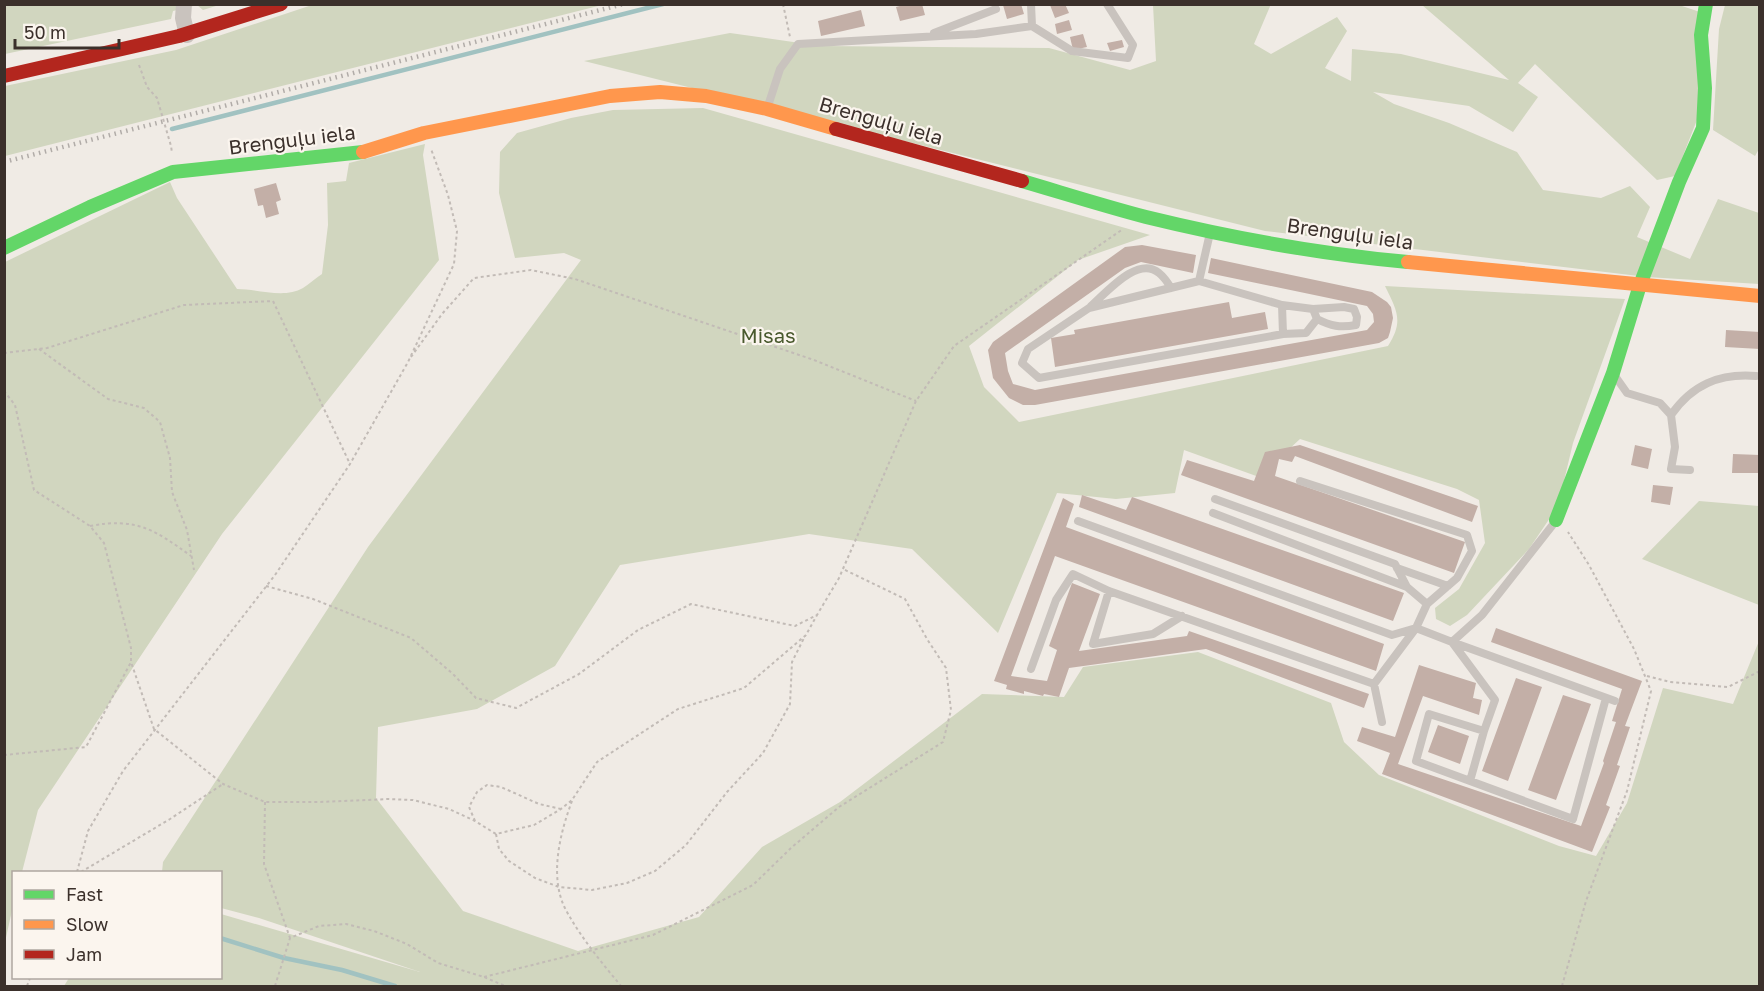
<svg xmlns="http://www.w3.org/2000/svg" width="1764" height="991" font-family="'Golos Text',sans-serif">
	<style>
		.green { fill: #d1d6bf }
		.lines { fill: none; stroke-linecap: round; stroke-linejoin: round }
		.stream { stroke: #a1c2c1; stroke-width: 4.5 }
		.building { fill: #c3afa7 }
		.path { stroke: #c2bbb6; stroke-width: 2; stroke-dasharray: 3 3; stroke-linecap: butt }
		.lane { stroke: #c9c3be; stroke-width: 8 }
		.street { stroke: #c9c3be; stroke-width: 16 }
		.fast { stroke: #63d668; stroke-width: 14 }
		.slow { stroke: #ff974d; stroke-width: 14 }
		.jam { stroke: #b3261e; stroke-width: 14 }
		.rail { stroke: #b1aca8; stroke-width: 4.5; stroke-dasharray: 1.5 4.5; stroke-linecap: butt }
		.labels { text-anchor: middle; stroke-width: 4.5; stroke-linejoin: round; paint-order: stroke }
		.street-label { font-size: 20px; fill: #3b302b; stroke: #fbf5ee }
		.park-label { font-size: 20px; fill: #4a5a2e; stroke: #fbf5ee }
	</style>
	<rect width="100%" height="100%" fill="#f0ebe5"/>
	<path class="green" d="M1271,4L1254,44L1271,54L1337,17L1347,31L1325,68L1351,81L1352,49L1401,54L1509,80L1422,5H1679L1703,13L1704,102L1675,176L1657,180L1535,64L1518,83L1538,97L1513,132L1469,106L1373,92L1394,104L1449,123L1517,152L1543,190L1601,198L1630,186L1650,207L1637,237L1690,259L1718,199L1759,213V284L1647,277L1265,231L584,61L730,33L821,46L1049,48L1130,70L1156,61L1153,5Z
		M4,5H219L203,10L197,5L173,11L171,19L5,54Z
		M312,5H602L5,156V86L176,50Z
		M1725,5H1759V149L1755,156L1713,130L1719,29Z
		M703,108L1150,235L1078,260L969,346L984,387L1019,422L1388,346C1404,321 1397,311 1385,286L1625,299L1573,443L1558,506L1529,549L1467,615L1450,626L1436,619L1435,608L1459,589L1485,543L1479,500L1457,489L1300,439L1259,477L1184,450L1175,493L1116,499L1057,493L998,633L912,549L809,534L620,565L555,666L477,709L378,727L376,798L463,911L578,951L699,917L762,847L840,802L982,694L1064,697L1083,667L1198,652L1331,703L1344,742L1379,775L1559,846L1596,856L1627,803L1663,688L1733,704L1759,641V986H64L69,978H220L221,914L420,972L259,918L221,908L220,872H162L163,862L368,547L581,260L564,253L515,258L499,193L500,152L517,133L571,118L613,110Z
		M425,144L423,155L439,260L222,534L38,810L22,872H14L13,906L5,942V262L170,182L177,198L237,289C258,289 284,299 303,288C309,284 316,278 322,274L328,225L327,183L346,181L349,163Z
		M1699,501L1759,506V605L1642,559Z"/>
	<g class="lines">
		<path class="stream" d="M172,129L663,4
			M220,938L284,958L342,970L395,986"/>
	</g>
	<path class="building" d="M907,4H922L925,15L900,21L896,7Z
		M1006,4H1021L1024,14L1007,19L1003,5Z
		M1052,4H1065L1069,13L1055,18L1050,5Z
		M861,10L865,26L821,36L818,21Z
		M1069,20L1072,30L1057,34L1055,24Z
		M1083,34L1087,47L1073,50L1070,37Z
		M1122,40L1124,47L1110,51L1107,43Z
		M276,183L281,200L276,202L279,214L266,218L263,205L258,206L254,189Z
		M1142,245L1196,255L1193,273L1141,262L1125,268L1005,353L1008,371L1013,384L1035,390L1367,330L1374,322L1373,314L1367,306L1208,273L1211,258L1372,292L1387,302L1391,307L1393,318L1390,332L1388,338L1379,343L1035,405H1023L1009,398L993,378L988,350L993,342L1125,247Z
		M1229,302L1232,318L1265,312L1268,329L1055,367L1051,338L1075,334L1074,330Z
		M1726,330L1760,332V349L1725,347Z
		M1300,445L1478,506L1472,522L1295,456L1292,462L1279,459L1275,476L1465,542L1454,573L1181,475L1187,460L1254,481L1265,452Z
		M1635,445L1652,449L1648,469L1631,465Z
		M1733,454L1760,455V473H1732Z
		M1653,485L1673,487L1670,505L1651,502Z
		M1082,495L1126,510L1132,497L1404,593L1393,621L1079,507Z
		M1063,498L1074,504L1066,527L1384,644L1376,671L1055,556L1011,676L1047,681L1057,650L1049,646L1072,583L1100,594L1079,651L1187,636L1189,631L1369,694L1364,708L1206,649L1069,668L1059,697L1044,694L1043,696L1024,691V694L1006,689L1007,685L994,681Z
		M1496,628L1642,681L1625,726L1630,727L1617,765L1620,766L1606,805L1610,807L1592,852L1382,774L1390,753L1357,741L1362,727L1395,737L1419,665L1476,683L1473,698L1482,700L1479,715L1423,696L1398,764L1581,826L1604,763L1603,761L1616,722L1612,721L1622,689L1491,642Z
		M1516,678L1542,687L1508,781L1482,771Z
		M1563,695L1591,704L1556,800L1528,790Z
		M1438,725L1469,736L1460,764L1428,752Z"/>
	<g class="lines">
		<path class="path" d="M783,4L790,37
			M139,65L147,87L157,98L171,146L172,153
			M39,349L108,399L144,408L160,422L170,458L172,492L187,530L194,570
			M4,353L47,348L184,305L273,301L350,464
			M411,357L442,314L474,278L531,270L575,279L814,360L916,401
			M4,391L15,405L34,490L90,526L104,543L131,648V662L154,729L223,784L265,802H320L389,799L413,800L449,809L475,821L496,834L534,825L561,809L572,800L597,762L678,709L744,688L806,635L817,615
			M90,526C136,517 155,530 191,556
			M266,586L313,599L411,638L453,674L476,698L516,708L579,674L638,630L691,604L795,626L817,615L839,578L916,401L954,346L1123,229
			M1647,676L1670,682L1728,687L1760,671
			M4,755L86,747L131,662
			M572,801C560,833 548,879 567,912C582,939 602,963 621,986
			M265,802L264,864L290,938
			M475,821L469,807L477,792L487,785L501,787L539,804L561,809
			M496,834L499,849L509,861L535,878L559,887L592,890L627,883L655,871L686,845L727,792L763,753L790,704L792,662L805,636
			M77,872L88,831L123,771L275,575L350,464L408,362L454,264L457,231L448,195L431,149
			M81,872L170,819L223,784
			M484,977L653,935L753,885L791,848L839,807L943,742L951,710L946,668L927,639L905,599L843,569
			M27,986L30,978
			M275,986L290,938L319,926L346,924L374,931L407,944L438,963L484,977L505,986
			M1562,986L1586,901L1627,791L1651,691L1634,649L1589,565L1568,532"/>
		<path class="lane" d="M1032,26L1072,51L1128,58L1133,45L1107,4
			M934,33L996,9
			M767,109L780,69L798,44L976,34L1032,26L1031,4
			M1199,281L1282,305L1283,334L1039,378L1022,363L1028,349L1089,308L1199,281L1210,233
			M1282,305L1313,309L1317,319L1306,333L1283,334
			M1091,306C1107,292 1138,255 1159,273C1164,277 1168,283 1171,288
			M1313,309L1344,307L1354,309L1357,317L1356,325C1340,328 1331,326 1317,319
			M1615,376L1627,393L1660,403L1671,415L1675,447L1671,469L1690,470
			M1671,415C1692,385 1719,373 1756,376
			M1300,481L1467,535L1472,551L1457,578L1427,604L1416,628L1452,642L1495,700L1484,731L1429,714L1416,761L1573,819L1606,698
			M1215,499L1395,564L1407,587
			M1213,513L1407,587L1427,604
			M1555,522L1482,615L1452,642L1615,701
			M1397,568L1448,586
			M1109,591L1093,644L1153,634L1182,616
			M1031,669L1056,600L1073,574L1109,591L1374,684L1416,628L1392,635L1078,521
			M1374,684L1382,722
			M1470,781L1484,731"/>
		<path class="street" d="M184,4L183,18L187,35"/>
		<path class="fast" d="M1022,181C1063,193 1104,206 1146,217C1232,238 1319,254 1408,262
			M4,248L90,207L173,172L363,152
			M1556,520L1613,373L1640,285L1679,182L1703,128L1705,88L1701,35L1706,4"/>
		<path class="slow" d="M363,152L424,133L610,96L660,92L706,96L767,109L836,129
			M1408,262L1760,296"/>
		<path class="jam" d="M4,76L179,36L281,4
			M836,129L1022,181"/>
		<path class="rail" d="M4,162L624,4"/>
	</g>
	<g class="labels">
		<g class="street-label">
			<text transform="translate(881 121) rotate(16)" y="7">Brenguļu iela</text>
			<text transform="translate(292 140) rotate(-7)" y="7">Brenguļu iela</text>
			<text transform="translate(1350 234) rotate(8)" y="7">Brenguļu iela</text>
		</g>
		<g class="park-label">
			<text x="768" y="343">Misas</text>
		</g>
	</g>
	<rect width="1764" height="991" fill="none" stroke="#3b302b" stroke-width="12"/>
	<rect x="12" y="871" width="210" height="108" fill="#fbf5ee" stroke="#aea6a0" stroke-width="1.5"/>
	<rect x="24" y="890" width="30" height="9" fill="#63d668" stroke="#aea6a0" stroke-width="1.5"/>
	<text x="66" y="901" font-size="18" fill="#3b302b">Fast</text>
	<rect x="24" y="920" width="30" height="9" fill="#ff974d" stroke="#aea6a0" stroke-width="1.5"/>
	<text x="66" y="931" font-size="18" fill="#3b302b">Slow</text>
	<rect x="24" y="950" width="30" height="9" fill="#b3261e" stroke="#aea6a0" stroke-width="1.5"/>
	<text x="66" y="961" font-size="18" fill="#3b302b">Jam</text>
	<path d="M15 39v9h104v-9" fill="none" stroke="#3b302b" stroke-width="3"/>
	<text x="24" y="39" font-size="18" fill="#3b302b" stroke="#fbf5ee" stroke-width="4.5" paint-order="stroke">50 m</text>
</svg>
